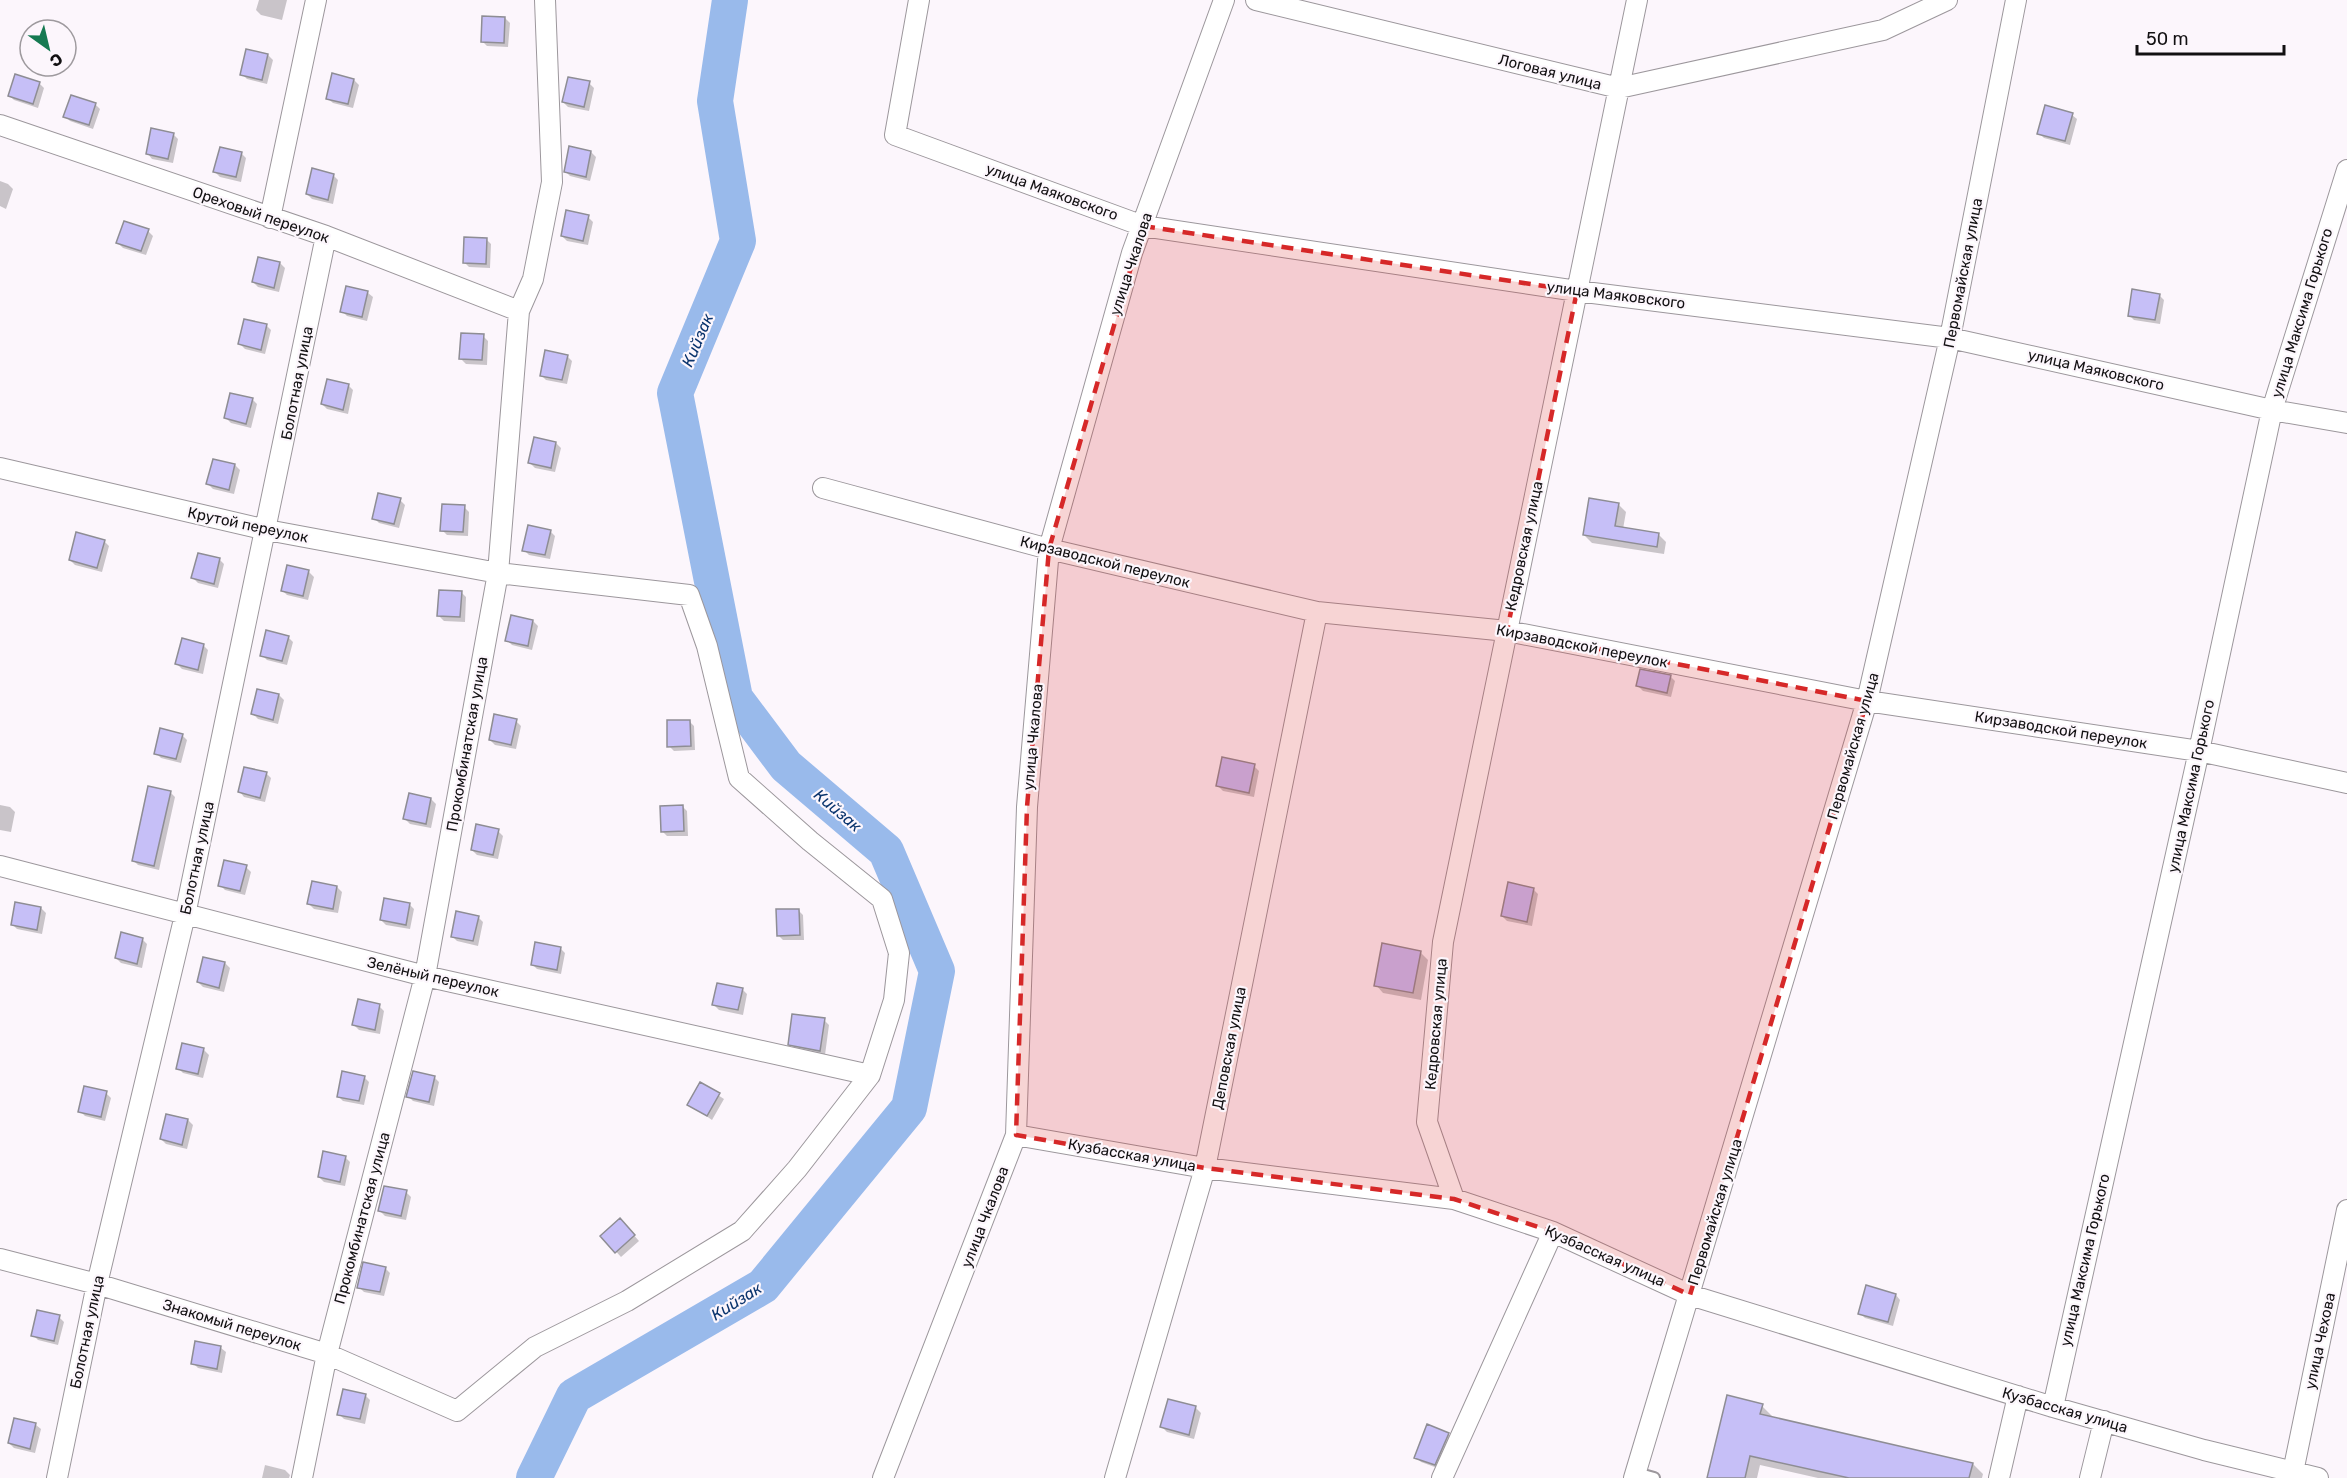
<svg xmlns="http://www.w3.org/2000/svg" width="2347" height="1478" font-family="Rubik,sans-serif">
	<style>
		.shadow { fill: #0003 }
		.lines { fill: none; stroke-linecap: round; stroke-linejoin: round }
		.river { stroke: #99baeb; stroke-width: 36 }
		.building { fill: #c6bff7; stroke: #8e8d94; stroke-width: 1.5 }
		.lane-casing { stroke: #9c979c; stroke-width: 14 }
		.street-casing { stroke: #9c979c; stroke-width: 22 }
		.lane { stroke: #fff; stroke-width: 10 }
		.street { stroke: #fff; stroke-width: 20 }
		.marked { fill: #d62828; fill-opacity: 0.2; stroke: #d62828; stroke-width: 4.5; stroke-dasharray: 12 8; stroke-linejoin: round }
		.labels { text-anchor: middle; stroke-width: 4.5; stroke-linejoin: round; paint-order: stroke }
		.street-label { font-size: 15px; fill: #121012; stroke: #fcf6fc }
		.water-label { font-size: 16px; font-style: italic; fill: #0a346d; stroke: #fcf6fc }
	</style>
	<rect width="100%" height="100%" fill="#fcf6fc"/>
	<path class="shadow" d="M259,0H287L282,20L261,15L256,10Z
		M505,18L510,23L508,47L487,46L482,41Z
		M247,51L268,55L273,60L267,84L247,79L242,74Z
		M354,80L359,85L353,108L333,103L328,99Z
		M39,83L44,88L38,108L14,100L9,95Z
		M589,83L594,88L589,111L568,107L563,102Z
		M95,104L100,109L93,129L70,121L65,116Z
		M2072,115L2077,119L2070,145L2044,138L2039,133Z
		M173,134L178,139L173,163L152,159L148,154Z
		M591,152L596,157L590,181L570,176L565,171Z
		M241,153L246,158L241,182L220,177L215,172Z
		M333,175L338,180L333,204L312,199L307,194Z
		M0,181L8,184L13,189L6,209L0,206Z
		M588,217L593,222L588,245L567,241L562,236Z
		M148,231L153,236L146,255L123,248L118,243Z
		M486,239L491,244L490,268L469,267L464,262Z
		M280,263L285,268L279,292L258,287L253,282Z
		M347,288L368,293L373,297L367,321L347,316L342,311Z
		M2159,295L2164,300L2160,324L2134,320L2129,315Z
		M266,325L271,330L265,354L245,349L240,344Z
		M483,336L488,341L487,365L466,364L461,359Z
		M567,356L572,361L567,384L546,380L541,375Z
		M349,386L353,390L348,414L327,409L322,404Z
		M252,399L257,404L251,428L231,423L226,418Z
		M556,443L561,448L555,472L535,468L530,463Z
		M235,465L240,470L234,494L213,489L208,484Z
		M400,500L405,505L399,528L379,523L374,518Z
		M1618,504L1626,512L1623,529L1658,534L1666,542L1664,554L1592,543L1584,535Z
		M464,507L469,512L468,536L447,535L442,530Z
		M550,531L555,536L550,559L529,555L524,550Z
		M104,541L109,546L102,572L75,565L70,560Z
		M219,559L224,564L218,588L198,583L193,578Z
		M288,567L309,572L314,577L308,600L287,595L282,590Z
		M461,592L466,597L465,622L444,621L439,616Z
		M533,621L538,626L532,650L512,645L507,640Z
		M288,637L293,642L287,665L267,660L262,655Z
		M203,645L208,650L203,674L182,669L177,664Z
		M1670,676L1675,681L1671,697L1643,691L1638,686Z
		M258,690L279,695L284,700L278,724L258,719L253,714Z
		M516,721L521,726L516,749L495,745L490,740Z
		M689,721L694,726L695,750L674,751L669,746Z
		M182,735L187,740L181,763L161,758L156,753Z
		M1254,766L1259,771L1254,797L1223,791L1218,786Z
		M266,773L271,778L265,802L244,797L240,792Z
		M170,792L175,797L159,870L138,865L133,860Z
		M431,799L436,804L431,828L410,824L405,819Z
		M0,805L10,807L15,812L11,832L0,830Z
		M682,806L687,811L688,836H667L662,831Z
		M498,831L503,836L498,859L477,855L472,850Z
		M246,867L251,872L245,895L225,890L220,885Z
		M337,887L342,892L338,913L314,909L309,904Z
		M1533,889L1538,894L1532,926L1507,921L1502,916Z
		M409,904L414,909L410,929L386,925L381,920Z
		M41,908L46,913L42,934L17,929L12,924Z
		M798,910L803,915L804,940H783L778,935Z
		M478,917L483,922L478,946L457,941L452,936Z
		M142,939L147,944L142,968L121,963L116,958Z
		M560,948L565,953L561,974L537,969L532,964Z
		M1420,952L1428,960L1421,1000L1383,993L1376,985Z
		M225,963L230,968L224,992L203,987L198,982Z
		M742,989L747,994L743,1015L719,1010L714,1005Z
		M379,1006L384,1011L380,1034L359,1030L354,1025Z
		M824,1020L829,1025L825,1055L795,1049L790,1044Z
		M183,1045L204,1050L209,1055L203,1078L183,1073L178,1068Z
		M364,1077L369,1082L364,1105L343,1101L338,1096Z
		M434,1077L439,1082L434,1106L413,1101L408,1096Z
		M701,1084L724,1099L712,1120L689,1104Z
		M106,1093L111,1098L105,1121L85,1116L80,1111Z
		M167,1115L188,1120L193,1125L187,1149L166,1144L161,1139Z
		M345,1157L350,1162L345,1186L324,1182L319,1177Z
		M406,1192L411,1197L406,1220L385,1216L380,1211Z
		M625,1225L639,1241L621,1257L602,1236Z
		M385,1268L390,1273L384,1296L364,1292L359,1287Z
		M1896,1295L1900,1300L1893,1326L1865,1318L1860,1313Z
		M59,1317L64,1322L58,1345L38,1340L33,1335Z
		M221,1348L226,1352L222,1373L198,1368L193,1363Z
		M365,1395L370,1400L365,1424L344,1419L339,1414Z
		M1762,1406L1772,1416V1418L1973,1464L1983,1474L1982,1478H1818L1760,1465L1757,1478H1709Z
		M1196,1408L1201,1413L1194,1439L1167,1432L1162,1427Z
		M15,1420L36,1425L41,1429L35,1453L14,1448L9,1443Z
		M1448,1434L1453,1439L1440,1469L1421,1462L1416,1457Z
		M265,1465L285,1470L290,1475L289,1478H262Z"/>
	<g class="lines">
		<path class="river" d="M534,1478L574,1396L763,1286L909,1108L937,971L886,851L786,766L735,698L675,393L738,241L715,101L730,0"/>
	</g>
	<path class="building" d="M482,16L505,17L504,43L481,42Z
		M246,49L268,54L262,80L240,75Z
		M332,73L354,79L348,104L326,99Z
		M15,74L40,82L33,104L8,96Z
		M568,77L590,81L584,107L562,102Z
		M71,95L96,103L89,125L63,117Z
		M2045,105L2073,113L2065,141L2037,134Z
		M151,128L174,133L168,159L146,154Z
		M569,146L591,151L586,177L564,172Z
		M220,147L242,152L236,177L213,172Z
		M312,168L334,174L328,200L306,194Z
		M566,210L589,215L583,241L561,236Z
		M124,221L149,229L141,251L116,243Z
		M464,237L487,238L486,264L463,263Z
		M258,257L280,262L274,288L252,282Z
		M346,286L368,291L362,317L340,312Z
		M2132,289L2160,294L2155,320L2128,316Z
		M244,319L267,324L261,350L238,344Z
		M461,333L484,334L482,360L459,359Z
		M545,350L568,355L562,380L540,376Z
		M327,379L349,384L343,410L321,404Z
		M230,393L253,398L246,424L224,418Z
		M534,437L556,442L551,468L528,463Z
		M213,459L235,464L229,490L206,484Z
		M378,493L401,498L394,524L372,519Z
		M1589,498L1619,503L1615,526L1659,533L1657,547L1583,535Z
		M442,504L465,505L463,532L440,531Z
		M528,525L551,530L545,555L522,551Z
		M76,532L105,540L97,568L69,560Z
		M198,553L220,558L214,584L191,578Z
		M287,565L309,570L303,596L281,591Z
		M439,590L462,591L460,617L437,616Z
		M511,615L533,620L528,646L505,641Z
		M266,630L289,636L282,661L260,656Z
		M182,638L204,644L198,670L175,664Z
		M1640,669L1671,675L1667,693L1636,686Z
		M257,689L279,694L273,720L251,714Z
		M494,714L517,719L511,745L489,740Z
		M667,720H690L691,746L667,747Z
		M160,728L183,734L176,759L154,754Z
		M1222,757L1255,764L1249,793L1216,786Z
		M244,767L267,772L260,798L238,792Z
		M148,786L171,791L154,866L132,861Z
		M409,793L431,798L426,824L403,819Z
		M683,805L684,831L661,832L660,806Z
		M476,824L499,829L493,855L471,850Z
		M224,860L247,865L240,891L218,886Z
		M312,881L337,886L333,909L307,904Z
		M1508,882L1534,888L1527,922L1501,916Z
		M384,898L410,903L406,925L380,920Z
		M15,902L41,907L37,930L11,925Z
		M776,909H799L800,935L777,936Z
		M456,911L479,916L473,941L451,937Z
		M121,932L143,938L137,964L115,958Z
		M535,942L561,947L557,970L531,965Z
		M1382,943L1421,951L1413,993L1374,986Z
		M203,957L225,962L219,988L197,982Z
		M717,983L743,988L738,1010L712,1005Z
		M358,999L380,1004L375,1030L352,1025Z
		M792,1014L825,1018L820,1051L788,1045Z
		M182,1043L204,1048L198,1074L176,1069Z
		M342,1071L365,1076L359,1101L337,1097Z
		M413,1071L435,1076L429,1102L406,1097Z
		M700,1082L720,1093L707,1116L687,1105Z
		M84,1086L107,1091L101,1117L78,1112Z
		M166,1114L188,1119L182,1145L160,1139Z
		M323,1151L346,1156L340,1182L318,1177Z
		M384,1186L407,1190L401,1216L378,1211Z
		M620,1218L635,1235L615,1253L600,1236Z
		M363,1262L386,1267L380,1292L357,1288Z
		M1866,1285L1896,1294L1888,1322L1858,1314Z
		M37,1310L60,1315L54,1341L31,1336Z
		M195,1341L221,1346L217,1369L191,1364Z
		M343,1389L366,1394L360,1419L337,1415Z
		M1727,1395L1763,1404L1760,1414L1973,1463L1969,1478H1849L1750,1456L1745,1478H1707Z
		M1168,1399L1196,1406L1189,1435L1160,1427Z
		M14,1418L36,1423L30,1449L8,1443Z
		M1427,1424L1449,1433L1435,1465L1414,1458Z"/>
	<g class="lines">
		<defs>
			<path id="lane" d="M1636,1473L1654,1478"/>
			<path id="street" d="M919,0L895,135L1143,226L1577,291L1950,338L2272,410L2347,423
				M1256,0L1619,88L1883,30L1947,0
				M0,125L326,236L519,311
				M270,218L316,0
				M0,468L267,530L498,573L689,595L707,646L739,778L810,841L882,899L899,953L894,1000L870,1075L797,1169L742,1231L627,1301L535,1347L457,1411L327,1354L97,1284L0,1259
				M823,488L1049,549L1317,612L1507,631L1867,701L2199,751L2347,783
				M0,866L425,976L870,1075
				M1016,1135L1205,1168L1454,1199L1553,1232L1690,1295L2053,1407L2204,1450L2318,1478
				M1454,1199L1427,1122L1443,942L1637,0
				M2053,1407L2199,751L2272,410L2347,170
				M2293,1472L2347,1210
				M57,1478L97,1284L185,915L326,236
				M302,1478L327,1354L425,976L498,573L519,311L533,279L552,182L545,0
				M883,1478L1016,1135L1027,807L1049,549L1132,253L1224,0
				M1115,1478L1205,1168L1317,612
				M1442,1478L1553,1232
				M1634,1478L1867,701L1950,338L2016,0
				M1999,1478L2018,1396
				M2090,1478L2104,1421"/>
		</defs>
		<use href="#lane" class="lane-casing"/>
		<use href="#street" class="street-casing"/>
		<use href="#lane" class="lane"/>
		<use href="#street" class="street"/>
	</g>
	<path class="marked" d="M1143,226L1577,291L1507,631L1867,701L1690,1295L1553,1232L1454,1199L1205,1168L1016,1135L1027,807L1049,549Z"/>
	<g class="labels">
		<g class="street-label">
			<text transform="translate(1550 72) rotate(14)" y="5">Логовая улица</text>
			<text transform="translate(1052 192) rotate(20)" y="5">улица Маяковского</text>
			<text transform="translate(261 215) rotate(19)" y="5">Ореховый переулок</text>
			<text transform="translate(1131 264) rotate(-72)" y="5">улица Чкалова</text>
			<text transform="translate(1963 273) rotate(-79)" y="5">Первомайская улица</text>
			<text transform="translate(1616 295) rotate(7)" y="5">улица Маяковского</text>
			<text transform="translate(2302 313) rotate(-73)" y="5">улица Максима Горького</text>
			<text transform="translate(2096 370) rotate(13)" y="5">улица Маяковского</text>
			<text transform="translate(297 383) rotate(-79)" y="5">Болотная улица</text>
			<text transform="translate(248 525) rotate(12)" y="5">Крутой переулок</text>
			<text transform="translate(1524 546) rotate(-78)" y="5">Кедровская улица</text>
			<text transform="translate(1105 562) rotate(14)" y="5">Кирзаводской переулок</text>
			<text transform="translate(1582 646) rotate(11)" y="5">Кирзаводской переулок</text>
			<text transform="translate(2061 730) rotate(9)" y="5">Кирзаводской переулок</text>
			<text transform="translate(1033 737) rotate(-85)" y="5">улица Чкалова</text>
			<text transform="translate(467 744) rotate(-80)" y="5">Прокомбинатская улица</text>
			<text transform="translate(1853 746) rotate(-74)" y="5">Первомайская улица</text>
			<text transform="translate(2191 786) rotate(-78)" y="5">улица Максима Горького</text>
			<text transform="translate(197 858) rotate(-78)" y="5">Болотная улица</text>
			<text transform="translate(433 977) rotate(13)" y="5">Зелёный переулок</text>
			<text transform="translate(1436 1024) rotate(-85)" y="5">Кедровская улица</text>
			<text transform="translate(1229 1048) rotate(-79)" y="5">Деповская улица</text>
			<text transform="translate(1132 1155) rotate(10)" y="5">Кузбасская улица</text>
			<text transform="translate(1715 1212) rotate(-73)" y="5">Первомайская улица</text>
			<text transform="translate(985 1217) rotate(-69)" y="5">улица Чкалова</text>
			<text transform="translate(362 1218) rotate(-75)" y="5">Прокомбинатская улица</text>
			<text transform="translate(1605 1256) rotate(24)" y="5">Кузбасская улица</text>
			<text transform="translate(2085 1260) rotate(-77)" y="5">улица Максима Горького</text>
			<text transform="translate(232 1325) rotate(17)" y="5">Знакомый переулок</text>
			<text transform="translate(87 1332) rotate(-78)" y="5">Болотная улица</text>
			<text transform="translate(2320 1341) rotate(-78)" y="5">улица Чехова</text>
			<text transform="translate(2065 1410) rotate(16)" y="5">Кузбасская улица</text>
		</g>
		<g class="water-label">
			<text transform="translate(697 340) rotate(-67)" y="6">Кийзак</text>
			<text transform="translate(838 810) rotate(40)" y="6">Кийзак</text>
			<text transform="translate(736 1301) rotate(-32)" y="6">Кийзак</text>
		</g>
	</g>
	<g transform="translate(48 48) rotate(146)"><circle r="28" fill="#fcf6fc" stroke="#9e9a9e" stroke-width="1.5"/>
	<path d="M0-4.5L10 22L0 15L-10 22Z" fill="#167a52"/>
	<text y="-9" font-size="16" font-weight="bold" text-anchor="middle" fill="#121012">С</text>
	</g>
	<path d="M2137 45v9h147v-9" fill="none" stroke="#121012" stroke-width="3"/>
	<text x="2146" y="45" font-size="18" fill="#121012" stroke="#fcf6fc" stroke-width="4.5" paint-order="stroke">50 m</text>
</svg>
